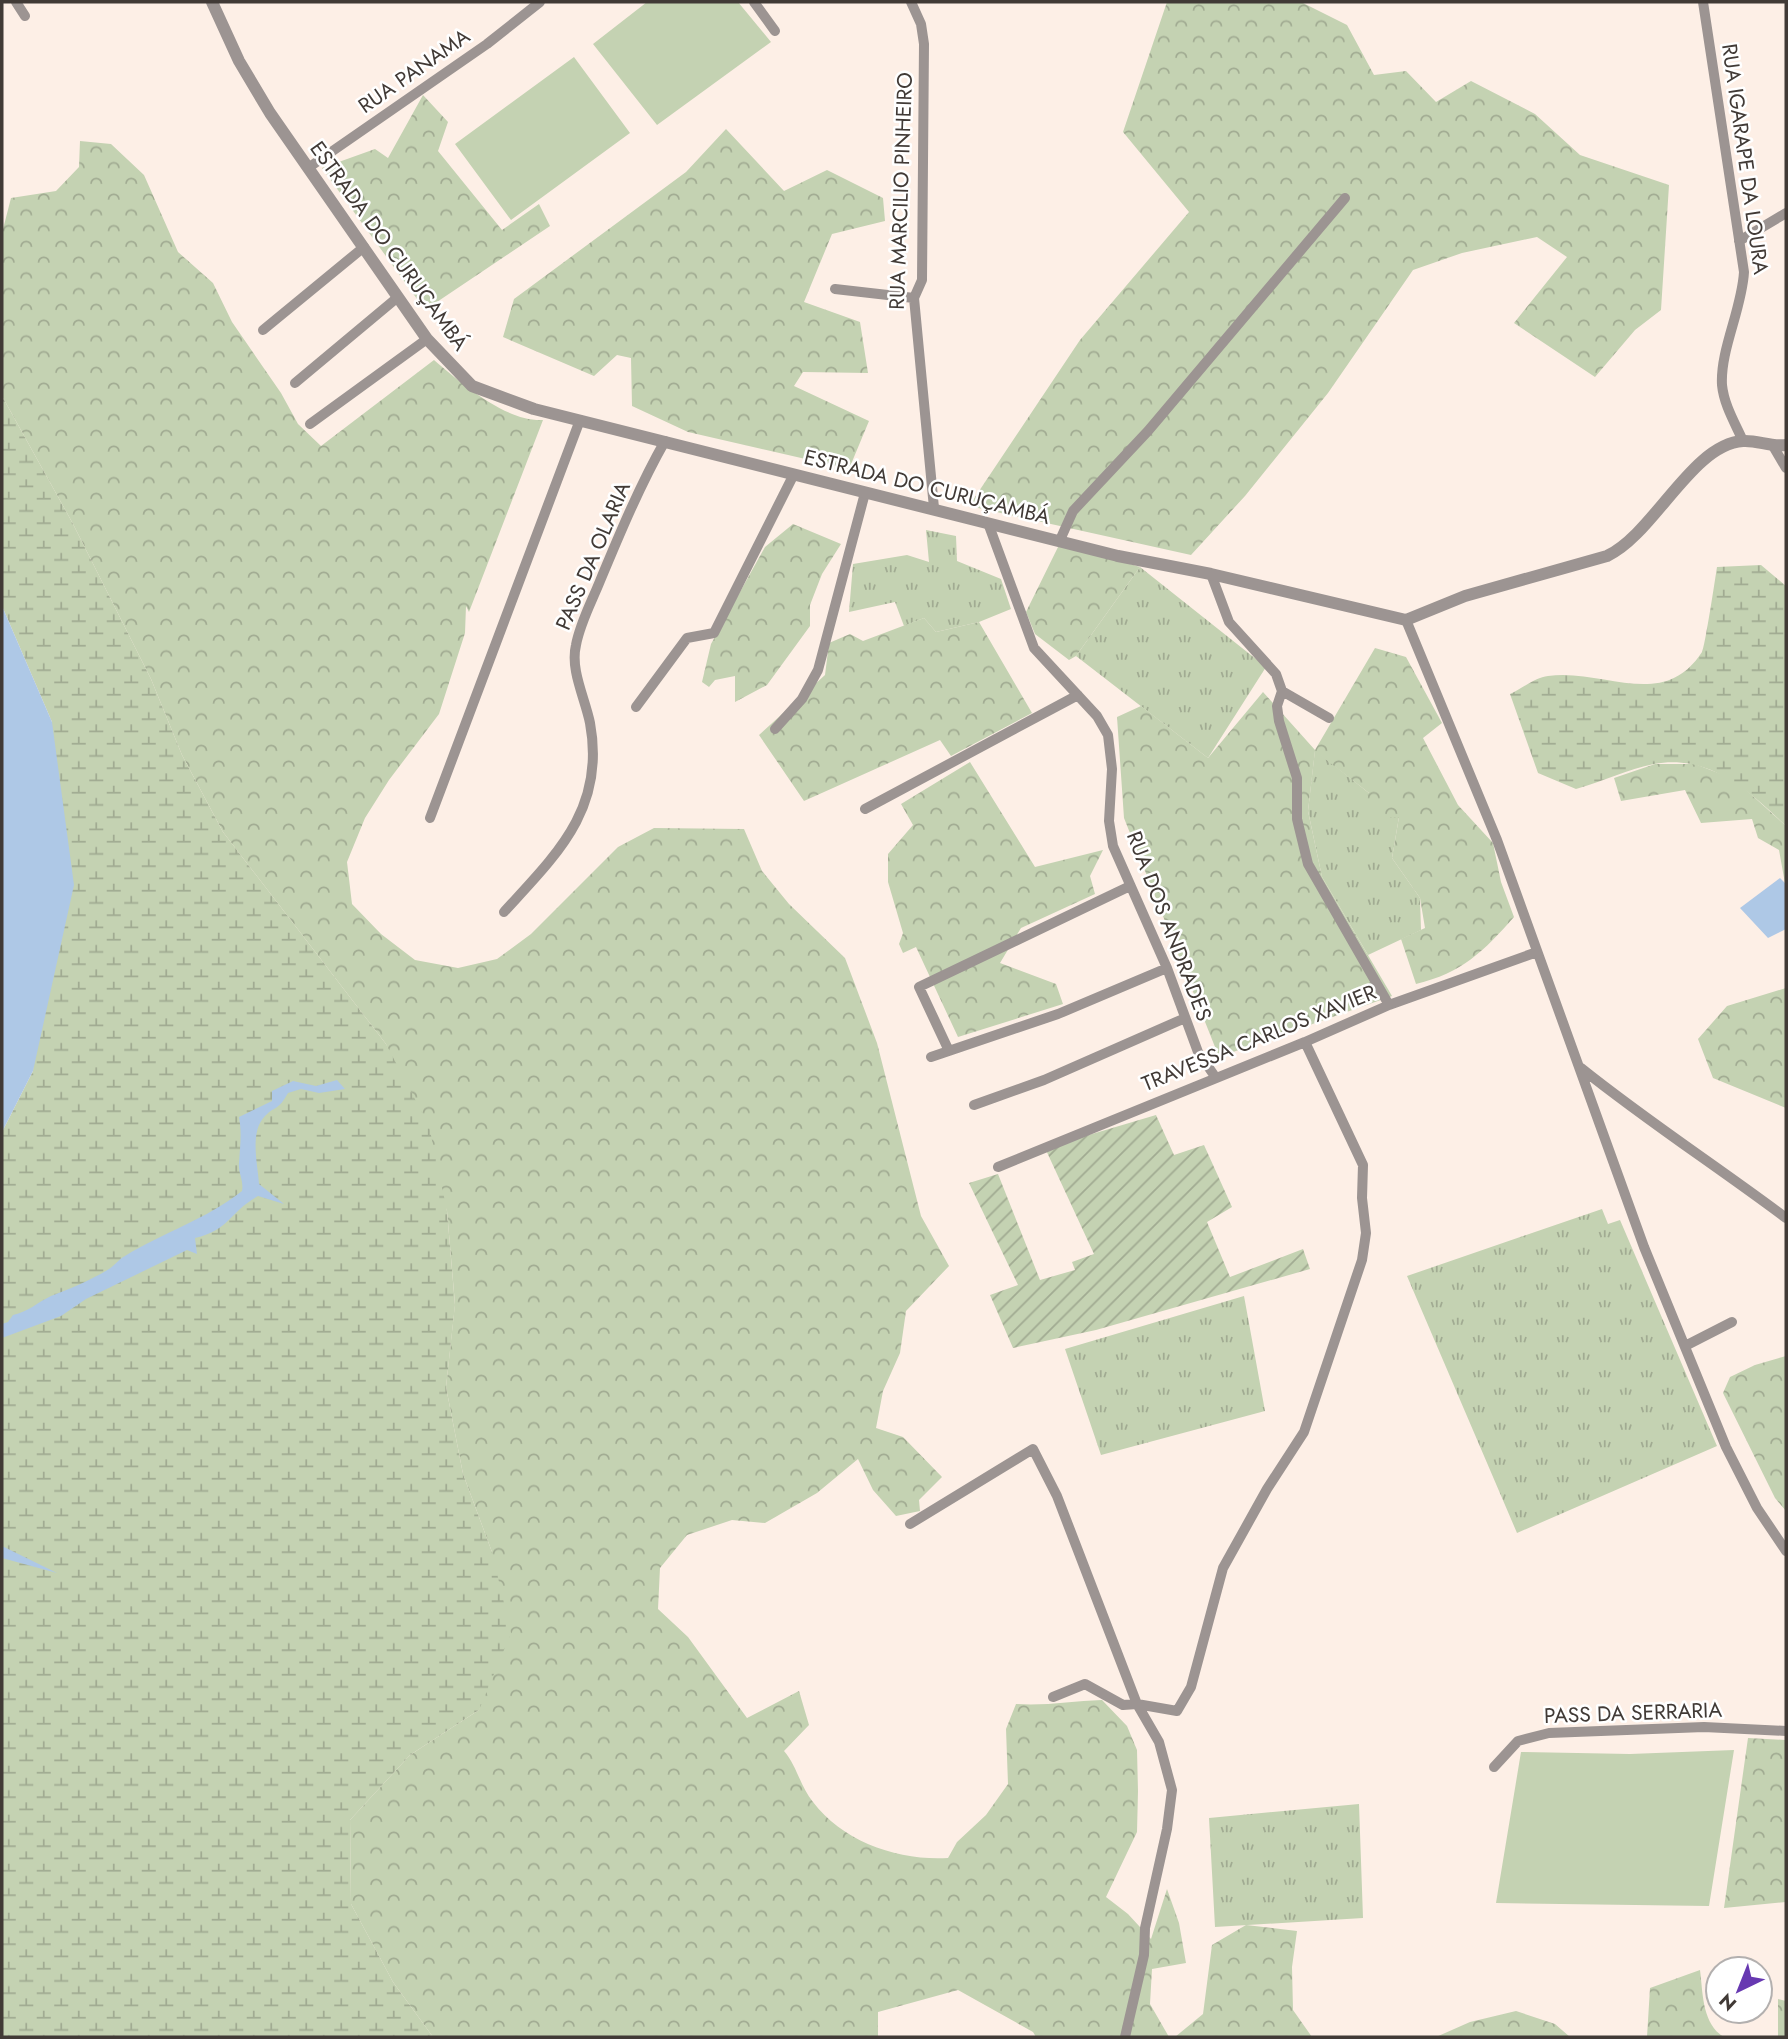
<svg xmlns="http://www.w3.org/2000/svg" width="1788" height="2039" font-family="Jost,sans-serif">
	<style>
		.grass { fill: url(#grass-tufts) }
		.forest { fill: url(#forest-crowns) }
		.wetland { fill: url(#wetland-marsh) }
		.garden { fill: url(#garden-furrows) }
		.pitch { fill: #c4d2b2 }
		.water { fill: #aec8e6 }
		.lines { fill: none; stroke-linecap: round; stroke-linejoin: round }
		.minor { stroke: #9c9492; stroke-width: 10 }
		.tertiary { stroke: #9c9492; stroke-width: 12 }
		.labels { text-anchor: middle; stroke-width: 5; stroke-linejoin: round; paint-order: stroke }
		.street-label { font-size: 21px; fill: #413a36; stroke: #fff }
	</style>
	<defs>
		<pattern id="grass-tufts" width="24" height="20" patternUnits="userSpaceOnUse" patternTransform="scale(1.75)"><rect width="24" height="20" fill="#c4d2b2"/><path d="M3 7l-1-3M5 7V3M7 7l1-3M15 17l-1-3M17 17v-4M19 17l1-3" fill="none" stroke="#a1ab92"/></pattern>
		<pattern id="forest-crowns" width="20" height="18" patternUnits="userSpaceOnUse" patternTransform="scale(1.75)"><rect width="20" height="18" fill="#c4d2b2"/><path d="M2 6a3 3 0 1 1 6 0M12 15a3 3 0 1 1 6 0" fill="none" stroke="#a1ab92"/></pattern>
		<pattern id="wetland-marsh" width="20" height="14" patternUnits="userSpaceOnUse" patternTransform="scale(1.75)"><rect width="20" height="14" fill="#c4d2b2"/><path d="M1 5h8M5 5V1M11 12h8M15 12V8" fill="none" stroke="#a1ab92"/></pattern>
		<pattern id="garden-furrows" width="10" height="10" patternUnits="userSpaceOnUse" patternTransform="scale(1.75)"><rect width="10" height="10" fill="#c4d2b2"/><path d="M-1 1l2-2M0 10L10 0M9 11l2-2" fill="none" stroke="#a1ab92"/></pattern>
	</defs>
	<rect width="100%" height="100%" fill="#fdefe6"/>
	<path class="grass" d="M926,530L956,536L957,561L1001,579L1011,609L979,622L936,632L924,618L904,626L895,602L849,612L853,564L907,555L929,562Z
		M1140,567L1266,667L1208,758L1076,656Z
		M1315,750L1399,817L1392,858L1420,898L1421,930L1368,955L1322,877L1308,811Z
		M1602,1209L1608,1224L1620,1220L1717,1446L1517,1533L1407,1276Z
		M1244,1296L1265,1411L1101,1455L1065,1349Z
		M1359,1804L1363,1918L1215,1927L1209,1818Z"/>
	<path class="forest" d="M1167,2H1301L1347,25L1374,75L1406,71L1436,102L1471,81L1535,114L1580,155L1669,185L1661,310L1635,330L1595,377L1514,323L1567,257L1537,237L1462,253L1413,270L1328,393L1245,496L1191,555L969,506L1080,340L1189,212L1123,132Z
		M423,95L448,122L438,151L502,230L539,204L550,226L425,310L322,168L375,149L388,158Z
		M726,129L784,191L827,170L883,198L885,221L832,234L804,302L860,322L868,373L803,372L794,386L869,421L849,469L688,432L632,406L631,358L617,355L594,376L503,337L514,299L686,172Z
		M80,141L111,144L144,175L178,252L213,283L232,322L281,393L298,424L321,446L434,360C461,383 506,422 543,420L469,612L466,606L465,633L439,714L389,780L365,818L347,862L352,904L381,934L415,960L458,968L497,959L531,934L618,847L654,828L744,829L762,871L789,904L845,958L877,1043L921,1216L949,1266L906,1311L900,1353L883,1391L876,1428L903,1437L942,1477L919,1500L920,1511L896,1516L873,1490L858,1459L817,1493L765,1523L732,1520L687,1535L660,1568L658,1609L688,1637L747,1718L799,1691L809,1725L784,1751C797,1766 800,1786 813,1802C843,1842 899,1861 948,1858L957,1842L986,1815L1008,1784L1006,1729L1016,1704C1046,1706 1072,1701 1102,1700L1127,1726L1137,1750L1138,1791L1137,1832L1106,1897L1128,1914L1151,1939L1167,1889L1179,1923L1186,1963L1152,1969L1150,2004L1169,2037H1036L1033,2032L958,1990L878,2012V2037H433L393,1982L351,1904L350,1820L410,1755L479,1710L492,1552L463,1474L446,1387L455,1304L447,1211L386,1044L223,832L182,755L151,679L72,522L2,396V233L11,198L56,191L79,167Z
		M793,524L841,544L822,574L810,605V626L767,685L735,702V676L715,680L709,687L702,682L711,644L765,547Z
		M1060,543L1140,567L1076,656L1069,660L1035,634L1026,612Z
		M924,618L936,632L979,622L1032,713L951,756L940,740L804,801L759,735L825,675L829,643L850,634L863,641Z
		M1375,648L1406,657L1442,723L1423,738L1458,805L1493,843L1501,882L1514,917C1484,951 1462,973 1416,984L1401,939L1425,928L1420,898L1392,858L1399,817L1362,818L1369,793L1315,751L1308,811L1322,877L1392,996L1219,1057L1124,818L1117,717L1141,706L1208,758L1263,692L1315,750Z
		M970,762L1035,867L1103,850L1090,876L1095,894L1021,928L1000,963L1056,984L1063,1004L958,1037L916,947L903,953L899,944L903,933L888,882V854L913,825L901,804Z
		M1655,764H1695L1734,779L1786,826V889L1779,850L1758,838L1752,819L1701,823L1685,790L1621,801L1614,778Z
		M1786,988V1108L1713,1078L1698,1039L1727,1006Z
		M1786,1356V1511L1775,1498L1723,1393L1730,1377L1755,1365Z
		M1748,1738L1786,1740V1902L1724,1908Z
		M1246,1925L1297,1931L1292,1967L1293,2010L1312,2037H1175L1203,2014L1212,1945Z
		M1700,1970C1703,1993 1702,2024 1724,2037H1647L1650,1988Z
		M1778,1999L1786,2001V2037H1778Z
		M1516,2011L1555,2024L1570,2037H1436L1470,2022Z"/>
	<path class="wetland" d="M2,396L72,522L151,679L182,755L223,832L386,1044L429,1126L447,1211L455,1305L446,1387L463,1474L492,1552L511,1633L479,1710L410,1755L350,1820L351,1904L393,1982L433,2037H2V1132L33,1071L52,722L2,606Z
		M1761,565L1786,586V826C1749,791 1710,754 1654,764C1628,769 1602,782 1576,789L1538,773L1510,694C1521,689 1536,677 1548,676C1604,668 1663,712 1702,652C1705,647 1715,580 1717,567Z"/>
	<path class="garden" d="M1156,1115L1174,1155L1204,1145L1232,1207L1207,1222L1230,1277L1303,1249L1310,1269L1096,1330L1013,1348L990,1295L1018,1285L969,1183L998,1174L1040,1280L1075,1270L1072,1262L1094,1254L1045,1148Z"/>
	<path class="pitch" d="M647,2H738L771,42L657,125L593,44Z
		M574,57L630,133L511,220L455,144Z
		M1734,1750L1709,1906L1496,1903L1521,1752L1630,1754Z"/>
	<path class="water" d="M2,606L52,722L74,885L33,1071L2,1132Z
		M1780,878L1786,884V929L1768,938L1740,908Z
		M337,1080L345,1089L319,1093L301,1089L288,1093C278,1111 276,1105 265,1116C249,1132 258,1165 259,1184L284,1204L258,1196C229,1212 231,1229 195,1238L197,1254L187,1250L86,1299L61,1316L2,1338V1324L8,1322L13,1315C28,1312 38,1302 51,1296C68,1290 93,1279 109,1269C115,1265 119,1259 125,1256C164,1232 207,1219 242,1191C244,1181 238,1173 239,1163C240,1147 242,1133 239,1117L272,1101V1091L293,1081L316,1086Z
		M2,1546L57,1573L2,1558Z"/>
	<g class="lines">
		<path class="minor" d="M16,2L25,16
			M754,2L775,31
			M911,2L921,24L924,44L922,280L914,298L934,508
			M1703,2L1744,272C1742,309 1720,350 1722,385C1724,405 1735,423 1743,441
			M308,168L487,44L540,2
			M1739,241L1786,213
			M835,289L914,298
			M263,330L364,247
			M295,383L398,297
			M310,424L427,339
			M1773,446L1786,468
			M988,523L1034,648L1097,716L1108,735L1112,769L1109,821L1113,846L1167,968L1198,1052L1216,1078
			M1060,540L1073,511L1148,431L1345,198
			M1211,574L1229,622L1276,674L1282,691L1277,706L1279,721L1297,778V819L1308,864L1389,1005
			M1406,620L1497,840L1644,1247L1726,1447L1757,1508L1786,1551
			M1282,691L1329,718
			M636,707L687,638L714,633L794,474
			M775,729L802,699L818,670L865,493
			M865,809L1078,695
			M430,818L580,420
			M504,912C556,855 606,809 590,723C585,698 570,670 576,645C580,623 592,601 600,581C620,533 640,485 665,441
			M949,1051L919,987L1128,887
			M931,1057L1058,1014L1167,968
			M1581,1068C1647,1121 1718,1167 1786,1218
			M974,1105L1044,1080L1183,1019
			M998,1167L1305,1042L1389,1005L1537,952
			M1687,1345L1732,1322
			M910,1524L1033,1449L1057,1496L1137,1704L1177,1711L1191,1687L1223,1568L1267,1489L1304,1432L1362,1260L1366,1233L1362,1198L1363,1165L1305,1042
			M1053,1697L1085,1684L1123,1705L1137,1704L1159,1742L1172,1790L1167,1829L1145,1928L1144,1955L1125,2037
			M1494,1767L1518,1741L1549,1733L1704,1727L1786,1731"/>
		<path class="tertiary" d="M212,2L239,61L270,113L427,339L472,386L534,409L1118,556L1211,574L1406,620L1465,596L1607,556C1654,534 1692,444 1743,441C1757,440 1771,447 1786,445"/>
	</g>
	<g class="labels">
		<g class="street-label">
			<text transform="translate(414 71) rotate(-35)" y="7">RUA PANAMA</text>
			<text transform="translate(1745 159) rotate(82)" y="7">RUA IGARAPE DA LOURA</text>
			<text transform="translate(901 191) rotate(-88)" y="7">RUA MARCILIO PINHEIRO</text>
			<text transform="translate(389 246) rotate(54)" y="7">ESTRADA DO CURUÇAMBÁ</text>
			<text transform="translate(927 487) rotate(14)" y="7">ESTRADA DO CURUÇAMBÁ</text>
			<text transform="translate(593 556) rotate(-67)" y="7">PASS DA OLARIA</text>
			<text transform="translate(1169 926) rotate(69)" y="7">RUA DOS ANDRADES</text>
			<text transform="translate(1259 1038) rotate(-22)" y="7">TRAVESSA CARLOS XAVIER</text>
			<text transform="translate(1633 1713) rotate(-2)" y="7">PASS DA SERRARIA</text>
		</g>
	</g>
	<rect width="1788" height="2039" fill="none" stroke="#413a36" stroke-width="7"/>
	<g transform="translate(1739 1990) rotate(223)"><circle r="33" fill="#ffffff" stroke="#b3b0af" stroke-width="2"/>
	<path d="M0-5L12 26L0 18L-12 26Z" fill="#6739b1"/>
	<text y="-10" font-size="19" font-weight="bold" text-anchor="middle" fill="#413a36">N</text>
	</g>
</svg>
